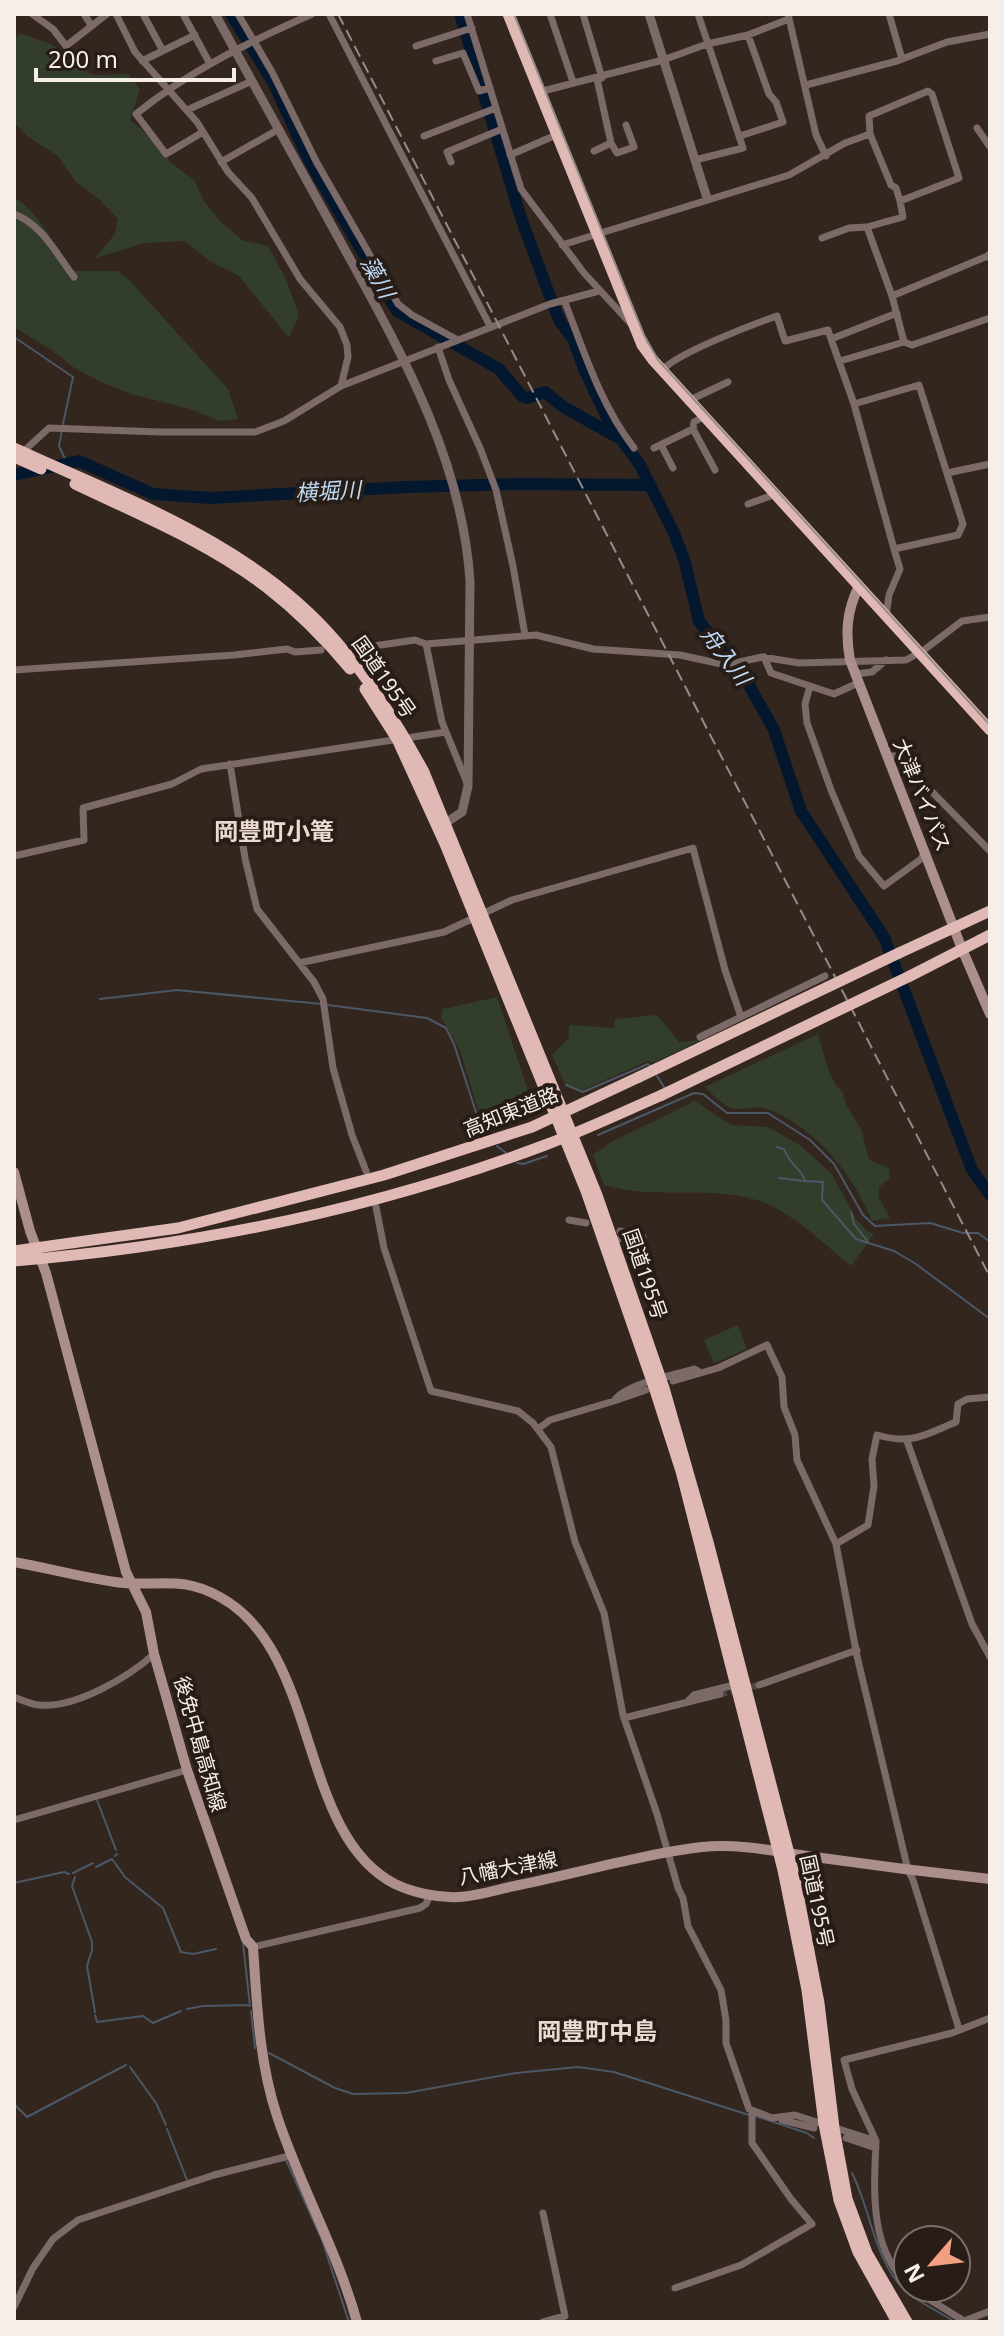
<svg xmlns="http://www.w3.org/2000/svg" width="1004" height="2336" font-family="'Noto Sans','Noto Sans JP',sans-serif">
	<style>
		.green { fill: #333d2b }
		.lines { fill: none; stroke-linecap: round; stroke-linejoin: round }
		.stream { stroke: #4c5866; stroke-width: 2 }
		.river { stroke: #03182e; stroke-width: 12 }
		.minor-tunnel { stroke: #4f443d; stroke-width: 7; stroke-dasharray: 7 3.5; stroke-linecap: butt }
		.minor { stroke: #7c6a68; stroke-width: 7 }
		.tertiary { stroke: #7c6a68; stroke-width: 9 }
		.secondary { stroke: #ac8f8c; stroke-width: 10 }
		.trunk { stroke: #e0b8b4; stroke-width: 11 }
		.tram { stroke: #968c86; stroke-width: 2 }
		.rail { stroke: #968c86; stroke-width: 2; stroke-dasharray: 12 6; stroke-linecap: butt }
		.trunk-bridge { stroke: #e0b8b4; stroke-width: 11 }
		.labels { text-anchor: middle; stroke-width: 8; stroke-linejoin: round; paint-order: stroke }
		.street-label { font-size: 20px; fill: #f6eee9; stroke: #281c16 }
		.water-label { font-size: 22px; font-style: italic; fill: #bed9f5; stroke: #281c16 }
		.quarter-label { font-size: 24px; font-weight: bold; fill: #eadad0; stroke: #281c16 }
	</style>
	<rect width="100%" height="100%" fill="#32261f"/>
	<path class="green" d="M20,33L53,45L73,64L93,75L128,74L140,89L130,120L152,138L169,161L194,180L204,201L219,220L242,240L268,246L286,279L299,315L289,338L239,276L208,260L185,241L145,243L95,258L115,234L118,219L98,198L76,182L57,155L28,137L14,122V39Z
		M14,197C41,214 54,244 69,271H118L130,281L228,389L238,419L220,421L190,409L131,394L99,381L73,367L53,351L14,327Z
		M497,997L532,1103L526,1115L484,1130L460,1050L441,1017L443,1009Z
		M657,1015L679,1042L701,1040L653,1063L648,1061L582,1090L565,1084L552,1055L569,1038V1025L614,1028L615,1019Z
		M818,1034L828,1069L835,1084L843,1093L847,1107L861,1129L869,1160L890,1169L889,1179L879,1187V1198L890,1218L872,1221C852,1173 819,1131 770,1110C760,1106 750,1108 740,1109C725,1110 715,1096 705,1087Z
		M695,1101L731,1125L768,1127L800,1145L831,1173L857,1220L867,1231L874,1234L851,1266C825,1245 797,1216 765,1203C714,1183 656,1201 604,1185L593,1155L611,1142Z
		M738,1325L747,1349L714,1363L704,1340Z"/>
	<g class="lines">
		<path class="stream" d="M14,337L73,377L63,424
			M62,430L59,446L67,463
			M100,999L177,990L322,1004
			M328,1005L427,1018L446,1028L454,1044L482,1131L485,1134
			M657,1076L664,1087
			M566,1085L583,1092L648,1064L652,1067
			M598,1135L694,1093L703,1094L727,1113H768L810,1140L834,1164L863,1215L875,1226L930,1223L963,1233H978L990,1242
			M497,1146L506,1153
			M777,1147L784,1149C791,1168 800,1165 805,1181L823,1182L822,1200L856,1239L894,1251L916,1264L990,1319
			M517,1163L523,1164L547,1156
			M779,1178L804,1181
			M851,1212L854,1224L868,1242
			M97,1800L116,1850
			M115,1856L117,1854
			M96,1867L112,1859L125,1877L163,1908L181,1952L193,1954L216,1949
			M73,1873L93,1863
			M75,1877L72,1886L92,1942V1950L87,1966L95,2012
			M14,1883L64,1872L69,1874
			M243,1943L250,2006
			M187,2009L203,2006L250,2005
			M251,2011L255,2048
			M95,2015L97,2022L143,2016L153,2023L181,2011
			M269,2053L335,2088L353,2094L406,2093L516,2073L578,2067L614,2072L749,2115
			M130,2067L156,2103L166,2125
			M14,2104L27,2117L126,2065
			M755,2116L807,2133L814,2138
			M167,2129L187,2180
			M286,2160L322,2240L349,2322
			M852,2173C870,2208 875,2261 903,2288C917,2302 938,2311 955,2322"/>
		<path class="river" d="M231,14L272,80L309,160L397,311L499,369L522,396L527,398L545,392L562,406L617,437
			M460,14L520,215L553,305L561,323L573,339L584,369L610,424L640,465L674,533L684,559L699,621L749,685L774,730L801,811L884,937L972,1170L990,1195
			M14,475L79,461L153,494L210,498L406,487L519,484L650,485"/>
		<path class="minor-tunnel" d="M720,1694L759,1685"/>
		<path class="minor" d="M32,14L53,29L66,46L107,14
			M84,14L91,25
			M116,14L135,52L197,122L228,172L252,198L300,279L340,327L347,345L348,357L341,386
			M143,14L163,51
			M183,14L210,64
			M238,14L272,72L317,163L398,304L412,315L456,339
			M329,14L490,326
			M467,14L521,189L584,273L631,324
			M550,14L573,82
			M583,14L602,78
			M788,14L816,135L826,156
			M889,14L902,59
			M416,46L472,28
			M142,61L195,35
			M436,61L463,53L479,91L490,88
			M597,79L611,143L617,153L634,147L626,125
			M806,85L897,61L947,42L990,34
			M539,92L663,60L707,44L748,35L789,19
			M187,110L252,81
			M977,128L990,147
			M203,132L166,154L136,114C189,71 249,42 312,14
			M424,136L496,108
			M740,136L783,122L776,102L769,94L748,35
			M594,151L611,143
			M510,155L556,135
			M695,160L743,148L698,14
			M221,162L279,129
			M451,162L447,152L502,129
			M14,214C42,224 57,255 74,277
			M822,238L849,228L867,227
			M562,245L789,175L845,143L870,134L891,185L896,188L900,201L959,178L932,94L928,91L869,116L870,134
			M990,255L892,296L904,342L912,345L990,318
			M892,296L867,227L903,217L900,201
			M564,300C584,351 600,404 634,448
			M438,347L449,380L480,448L496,490L513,566L525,635
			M840,361L904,342
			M662,370C680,352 751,325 777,316L785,341L828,330L831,339
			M919,385L963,524L958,535L894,549L854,404Z
			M690,400L728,382
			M854,404L831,339L897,313
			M705,416L694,422L693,429L715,470
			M661,445L673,468
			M654,448L693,429
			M22,456L26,449L49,428L159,432H255L284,421L341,386L550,304L599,291
			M947,473L990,464
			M748,504L776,494
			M886,616L889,595L900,569L894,549
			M426,644L442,722L467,783
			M353,649L415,640L426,644L536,635L593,649L680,655L726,665L762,657L799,663L906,660L924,650L962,621L990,617
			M764,657L771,673L810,686
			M14,670L234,655L287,649L295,652L321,650
			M855,674L872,672L886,660
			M858,683L834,694L810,686L805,704L807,723L831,790L859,856L884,886L921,859L925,852
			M888,756H897L990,851
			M230,764L245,858L257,909L314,982L323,999L333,1068L352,1135L366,1171
			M14,856L84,840L83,808L172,784L201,769L446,732
			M299,963L444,932L512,900L693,848L725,970L741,1017
			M700,1037L825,976
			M376,1207L384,1248L431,1391L518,1411L533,1423L551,1447L575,1542L604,1613L623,1715L657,1814L678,1888L683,1898L688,1926L721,1990L726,2020V2043L749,2109L772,2118L795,2115L876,2141C874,2190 869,2248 908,2285
			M569,1220L586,1223
			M614,1241L621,1238L642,1242L643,1237L620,1231
			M673,1381L718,1368L767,1345L782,1377L784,1407L795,1435L797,1460L836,1544
			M614,1401L646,1390
			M538,1429L550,1420L614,1401C624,1384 674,1375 694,1369L698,1371
			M907,1441L972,1624L990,1657
			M759,1685L857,1650
			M14,1697C22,1700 30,1704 39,1705C74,1709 129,1677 154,1654
			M687,1702L694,1695L738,1684
			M624,1718L720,1694
			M14,1820L187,1770
			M253,1947L420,1908L426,1904L430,1895
			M959,2029L913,1880L908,1870L857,1656L836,1544L868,1525L874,1486L872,1459L877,1435C912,1445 924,1435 956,1422L958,1404L967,1399L990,1397
			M782,2120L814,2128
			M846,2138L876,2148
			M876,2141L852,2089L844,2060L952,2033L990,2018
			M543,2213L565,2316L543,2322
			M675,2288L741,2265L812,2224L791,2199L752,2143V2112
			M911,2288L964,2321L990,2311
			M14,2307L33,2268L53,2239L78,2220L214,2175L293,2155"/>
		<path class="tertiary" d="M215,14C258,92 301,170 344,248C402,354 462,459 470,581L468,786L462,812L441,826
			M649,14L707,198
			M990,255V257"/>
		<path class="secondary" d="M859,586C847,610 845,632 850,660L962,949L990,1014
			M14,1172L30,1231L46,1273L126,1572L146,1612L154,1654L187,1770L246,1939L253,1947C257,2004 259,2062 277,2116C300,2186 337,2250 357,2322
			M14,1562C47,1568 81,1577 115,1582C157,1588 179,1574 220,1597C321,1652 297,1834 395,1884C414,1893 438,1898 459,1897C479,1896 499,1889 519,1885C578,1873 643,1854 702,1847C743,1843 782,1853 822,1858C878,1866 934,1873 990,1879"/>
		<path class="trunk" d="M508,14L642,345L653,360L990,730
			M14,448C127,500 253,544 336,641C371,681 399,726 424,772L597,1195L664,1388L708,1542L794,1873L819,2003L834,2128L847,2199L867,2253L907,2322
			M14,457L41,469
			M75,484C140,515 209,543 266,587C297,611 325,639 350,669
			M365,689L397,739L445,844L586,1191L655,1390L681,1471L783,1870L807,1990L824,2124L839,2200L858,2252L897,2322
			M899,953L990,911
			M910,976L990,935
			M14,1251L178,1228L384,1175L532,1127L639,1077
			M14,1261C195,1246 375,1209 545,1145C585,1130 623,1112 662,1095"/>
		<path class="tram" d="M514,14L644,335L658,360L990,725"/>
		<path class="rail" d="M338,14L990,1277"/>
		<path class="trunk-bridge" d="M639,1077L899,953
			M662,1095L910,976"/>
	</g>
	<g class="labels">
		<g class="street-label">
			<text transform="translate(384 677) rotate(55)" y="7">国道195号</text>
			<text transform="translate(922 795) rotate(68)" y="7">大津バイパス</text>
			<text transform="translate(511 1112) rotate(-22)" y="7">高知東道路</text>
			<text transform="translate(645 1274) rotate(71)" y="7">国道195号</text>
			<text transform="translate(200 1744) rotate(74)" y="7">後免中島高知線</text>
			<text transform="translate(508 1868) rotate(-11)" y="7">八幡大津線</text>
			<text transform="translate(817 1901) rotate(78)" y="7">国道195号</text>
		</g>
		<g class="water-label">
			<text transform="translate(378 277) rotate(61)" y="8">藻川</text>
			<text transform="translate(328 491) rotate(-3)" y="8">横堀川</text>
			<text transform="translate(726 656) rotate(53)" y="8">舟入川</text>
		</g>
		<g class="quarter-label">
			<text x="274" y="840">岡豊町小篭</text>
			<text x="597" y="2040">岡豊町中島</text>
		</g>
	</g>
	<rect width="1004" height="2336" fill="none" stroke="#f6eee9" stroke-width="32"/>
	<g transform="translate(932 2264) rotate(242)"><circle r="38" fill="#281c16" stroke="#7a706a" stroke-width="2"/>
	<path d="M0-6L14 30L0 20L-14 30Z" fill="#f2a080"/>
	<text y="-12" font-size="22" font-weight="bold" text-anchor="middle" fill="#f6eee9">N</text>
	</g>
	<path d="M36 68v12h198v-12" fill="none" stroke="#f6eee9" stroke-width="4"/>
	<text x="48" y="68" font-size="24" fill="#f6eee9" stroke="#281c16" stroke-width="6" paint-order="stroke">200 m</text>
</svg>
